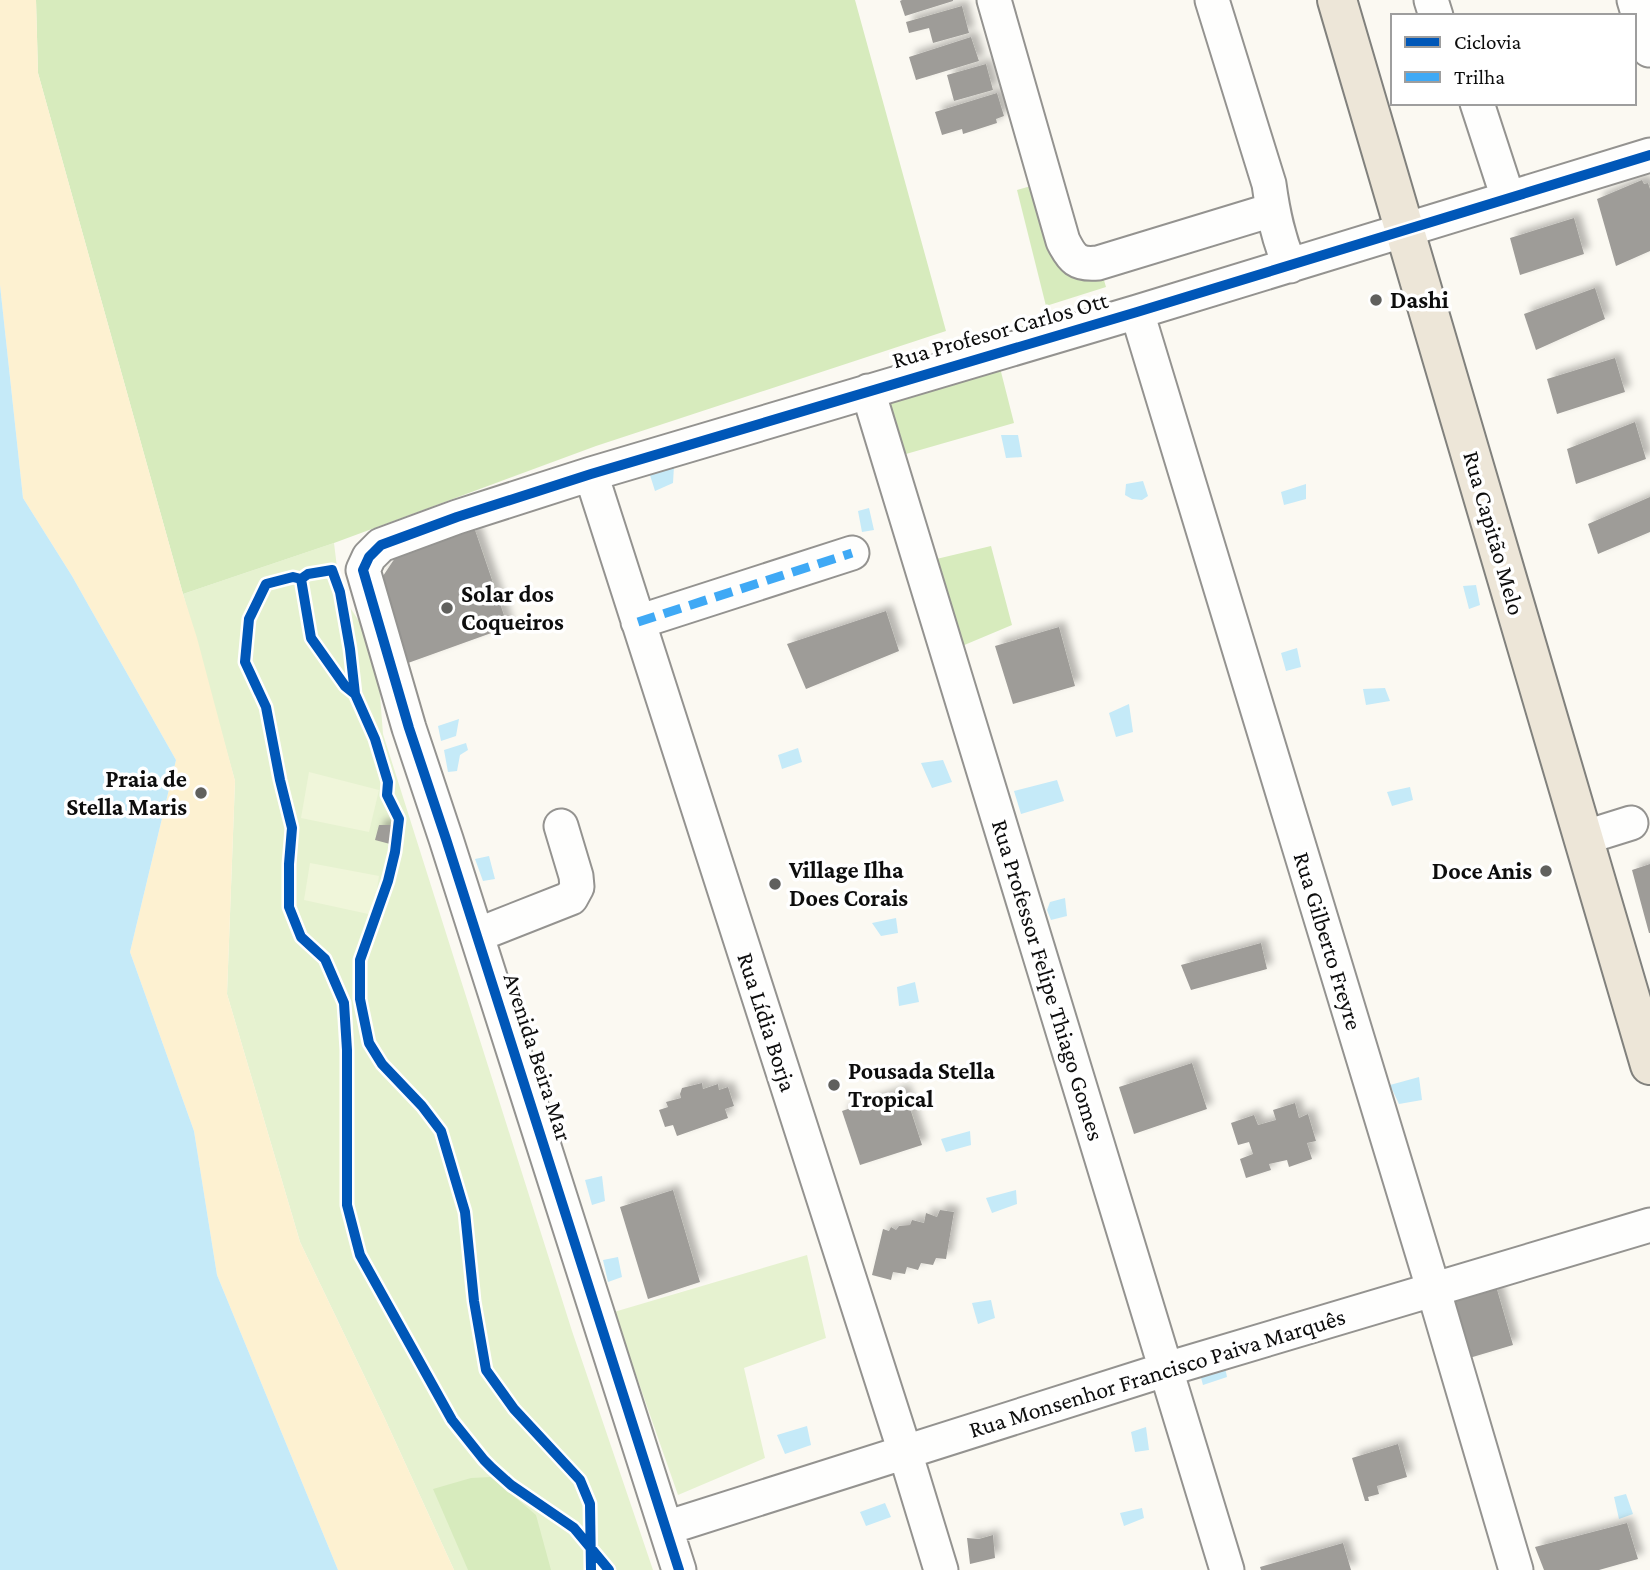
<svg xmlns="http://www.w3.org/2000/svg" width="1650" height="1570" font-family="'Crimson Pro',serif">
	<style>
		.green { fill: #e6f2d0 }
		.forest { fill: #d7ebbd }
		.sand { fill: #fdf1d1 }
		.pitch { fill: #f0f6da }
		.water { fill: #c5eaf8 }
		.building { fill: #9e9c98; filter: url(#shadow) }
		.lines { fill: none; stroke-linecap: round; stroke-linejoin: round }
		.minor-casing { stroke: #949390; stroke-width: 37 }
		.major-casing { stroke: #81817d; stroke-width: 42 }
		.minor { stroke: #fefefd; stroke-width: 33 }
		.major { stroke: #ede6d8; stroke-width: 38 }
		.quiet { stroke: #3fa9f5; stroke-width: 9; stroke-dasharray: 18 9; stroke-linecap: butt }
		.cycleway-casing { stroke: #fff; stroke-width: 15 }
		.cycleway { stroke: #0057b8; stroke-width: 10 }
		.poi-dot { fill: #60605d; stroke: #fff; stroke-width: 2.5 }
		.labels { text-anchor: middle; stroke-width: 7; stroke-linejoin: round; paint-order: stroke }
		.poi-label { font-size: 24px; font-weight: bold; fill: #0d0d0d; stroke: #fff; text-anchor: start }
		.street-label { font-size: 24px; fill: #0d0d0d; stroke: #fff }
	</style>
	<defs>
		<filter id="shadow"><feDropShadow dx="6" dy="-6" stdDeviation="3.5" flood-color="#0004"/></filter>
	</defs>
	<rect width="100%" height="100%" fill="#fbf9f2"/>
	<path class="green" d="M334,543L340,592L364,629L379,682L383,734L572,1331L653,1570H454L385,1419L300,1242L227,994L235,781L183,594Z
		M807,1255L826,1338L744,1368L765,1458L678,1495L614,1312Z"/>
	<path class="forest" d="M36,0H855L946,331L596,446L334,543L183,594L38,73Z
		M1038,184L1101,270L1106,287L1046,306L1017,190Z
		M998,360L1014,423L899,456L885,394Z
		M991,546L1012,625L962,646L928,561Z
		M491,1477L536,1515L551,1570H468L433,1489L471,1478Z"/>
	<path class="sand" d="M0,0H36L38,73L183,594L197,638L235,781L227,994L300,1242L385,1419L454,1570H338L217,1275L194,1131L130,952L176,760L72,576L23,498L0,285Z"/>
	<path class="pitch" d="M309,772L379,790L369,832L301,818Z
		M310,863L379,876L373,915L304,900Z"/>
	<path class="water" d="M0,285L23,498L72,576L176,760L130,952L194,1131L217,1275L338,1570H0Z
		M1001,435H1018L1022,457L1006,458Z
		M674,466L673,483L655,491L649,472Z
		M1143,481L1148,496L1142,500L1132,499L1125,495L1126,484Z
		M1306,484V499L1284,505L1281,492Z
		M869,508L874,530L862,532L858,511Z
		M1476,585L1480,605L1469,609L1463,586Z
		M1297,648L1301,667L1286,671L1281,653Z
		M1385,688L1390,701L1366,705L1363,689Z
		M1129,704L1133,732L1116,737L1109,713Z
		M459,719L456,736L441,741L438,726Z
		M466,743L468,750L460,755L457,771L448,772L444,750Z
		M798,748L802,762L782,769L778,755Z
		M943,760L952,782L932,788L921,763Z
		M1057,780L1064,801L1021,814L1014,791Z
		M1410,787L1413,800L1392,806L1387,792Z
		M489,856L495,879L483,881L475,859Z
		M1065,898L1067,916L1051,920L1047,910L1050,902Z
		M896,918L898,933L881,936L872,923Z
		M915,982L919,1002L899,1006L897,987Z
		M1419,1077L1422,1100L1399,1104L1390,1085Z
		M970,1131L971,1145L946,1152L941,1139Z
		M602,1176L605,1201L592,1205L585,1180Z
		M1016,1190L1017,1204L992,1213L986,1198Z
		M618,1257L622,1277L608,1282L603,1260Z
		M991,1300L995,1318L978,1324L972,1303Z
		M1225,1367L1227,1377L1203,1385L1200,1374Z
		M807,1426L811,1445L785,1454L777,1435Z
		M1146,1427L1149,1450L1135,1452L1131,1432Z
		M1626,1494L1633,1514L1619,1519L1614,1497Z
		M885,1503L891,1517L866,1526L860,1512Z
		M1142,1508L1144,1518L1124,1526L1120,1513Z"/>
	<path class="building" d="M902,0H953V1L905,16L900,1Z
		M962,6L969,33L933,43L929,28L909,33L906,22Z
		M971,37L979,61L916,80L909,57Z
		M986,64L993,90L954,101L947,75Z
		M997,93L1004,116L996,119L997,123L963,134L962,129L942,135L935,112Z
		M1642,180L1644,184L1648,183L1650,189V251L1616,266L1597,199Z
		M1574,218L1584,254L1520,275L1510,238Z
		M1595,288L1605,319L1536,350L1524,314Z
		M1615,358L1625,392L1557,414L1547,379Z
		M1635,422L1646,459L1576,484L1567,449Z
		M1650,497V532L1598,554L1588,524Z
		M475,530L508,627L408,663L383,576L397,555Z
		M886,611L899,651L806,689L787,644Z
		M1059,627L1075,686L1013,704L995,646Z
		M379,825H393L390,844L375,840Z
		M1650,864V933H1649L1632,870Z
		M1261,943L1267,969L1191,990L1181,965Z
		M1192,1063L1207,1109L1134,1134L1119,1087Z
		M702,1083L703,1089L718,1084L719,1090L728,1087L734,1106L725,1109L728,1118L677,1136L673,1125L665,1127L659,1110L668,1107L666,1102L681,1098L680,1094L682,1088Z
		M904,1090L922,1145L860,1165L842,1111Z
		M1295,1103L1299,1118L1308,1114L1316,1141L1307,1143L1312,1159L1289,1167L1287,1160L1269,1164L1271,1170L1246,1178L1240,1159L1253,1154L1249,1142L1238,1145L1231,1123L1254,1115L1258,1125L1276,1120L1273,1110Z
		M673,1190L700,1282L648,1299L620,1207Z
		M940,1210L954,1212L946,1259L936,1258L933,1265L921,1263L918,1270L907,1267L905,1274L893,1272L891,1280L872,1275L883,1229L889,1231L891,1227L896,1230L899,1226L910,1225L912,1220L924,1223L926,1213L937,1217Z
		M1494,1279L1513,1345L1466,1359L1449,1296Z
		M1398,1444L1407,1477L1377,1486L1379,1494L1368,1497L1369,1501H1365L1352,1458Z
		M1627,1523L1638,1559L1599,1570H1544L1535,1547Z
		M993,1535L995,1558L970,1564L967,1538L979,1539Z
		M1343,1543L1351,1570H1261L1260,1567Z"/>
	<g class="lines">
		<defs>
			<path id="minor" d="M994,0L1063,241C1072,259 1077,265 1098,263L1272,210
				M1212,0L1269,184C1273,213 1278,238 1290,266
				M1431,0L1436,16
				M1634,0L1649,50
				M1477,103L1508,198
				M1137,312L1433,1288L1516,1570
				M868,391L1227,1570
				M591,474L905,1452L941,1570
				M638,622L852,553
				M1583,838L1631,823
				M477,935L571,898L577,887L576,876L561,826
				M666,1528L1167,1369L1650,1225
				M679,1570L446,839L409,728L363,570L369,557L381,545L457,517L591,474L1137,312L1650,155"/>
			<path id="major" d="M1337,0L1650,1065"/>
		</defs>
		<use href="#minor" class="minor-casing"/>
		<use href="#major" class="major-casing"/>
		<use href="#minor" class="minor"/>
		<use href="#major" class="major"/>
		<path class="quiet" d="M638,622L852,553"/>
		<defs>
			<path id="cycleway" d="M301,579L311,638L345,686L355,694
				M591,1570L590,1504L580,1480L514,1409L486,1370L474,1301L465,1212L441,1131L422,1106L382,1064L369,1043L360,999V960L388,881L395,852L399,819L387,795L388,782L375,739L355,694L350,649L340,592L332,570L308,574L301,579L293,577L266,584L249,619L245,662L266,707L280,780L292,828L289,864V907L301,937L325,959L344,1003L347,1050V1205L360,1255L452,1420L484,1460L492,1468L511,1485L574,1528L609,1570
				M679,1570L446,839L409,728L363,570L369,557L381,545L457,517L591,474L1137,312L1650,155"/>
		</defs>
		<use href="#cycleway" class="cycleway-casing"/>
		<use href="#cycleway" class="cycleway"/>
	</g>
	<g class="poi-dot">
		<circle cx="1376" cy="300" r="7"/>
		<circle cx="447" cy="608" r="7"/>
		<circle cx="201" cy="793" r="7"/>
		<circle cx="1546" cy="871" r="7"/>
		<circle cx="775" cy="884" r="7"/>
		<circle cx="834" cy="1085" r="7"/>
	</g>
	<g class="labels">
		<g class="poi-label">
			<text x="1390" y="308">Dashi</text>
			<text x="461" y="602">Solar dos<tspan x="461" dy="28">Coqueiros</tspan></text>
			<text x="187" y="787" text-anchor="end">Praia de<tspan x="187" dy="28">Stella Maris</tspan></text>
			<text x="789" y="878">Village Ilha<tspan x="789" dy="28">Does Corais</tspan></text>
			<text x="1532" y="879" text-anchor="end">Doce Anis</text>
			<text x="848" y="1079">Pousada Stella<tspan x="848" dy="28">Tropical</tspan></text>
		</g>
		<g class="street-label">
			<text transform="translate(1000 330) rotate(-16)" y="8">Rua Profesor Carlos Ott</text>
			<text transform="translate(1494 533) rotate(74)" y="8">Rua Capitão Melo</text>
			<text transform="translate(1328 941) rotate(73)" y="8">Rua Gilberto Freyre</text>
			<text transform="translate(1048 980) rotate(73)" y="8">Rua Professor Felipe Thiago Gomes</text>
			<text transform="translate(767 1022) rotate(72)" y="8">Rua Lídia Borja</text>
			<text transform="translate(538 1057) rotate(72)" y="8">Avenida Beira Mar</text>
			<text transform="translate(1157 1373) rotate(-17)" y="8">Rua Monsenhor Francisco Paiva Marquês</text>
		</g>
	</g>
	<rect x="1391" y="14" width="245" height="91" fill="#ffffff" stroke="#9e9e9e" stroke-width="2"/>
	<rect x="1405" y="37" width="35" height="10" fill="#0057b8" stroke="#9e9e9e" stroke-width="2"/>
	<text x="1454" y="49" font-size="21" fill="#0d0d0d">Ciclovia</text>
	<rect x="1405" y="72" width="35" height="10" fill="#3fa9f5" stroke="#9e9e9e" stroke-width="2"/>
	<text x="1454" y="84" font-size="21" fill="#0d0d0d">Trilha</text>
</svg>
